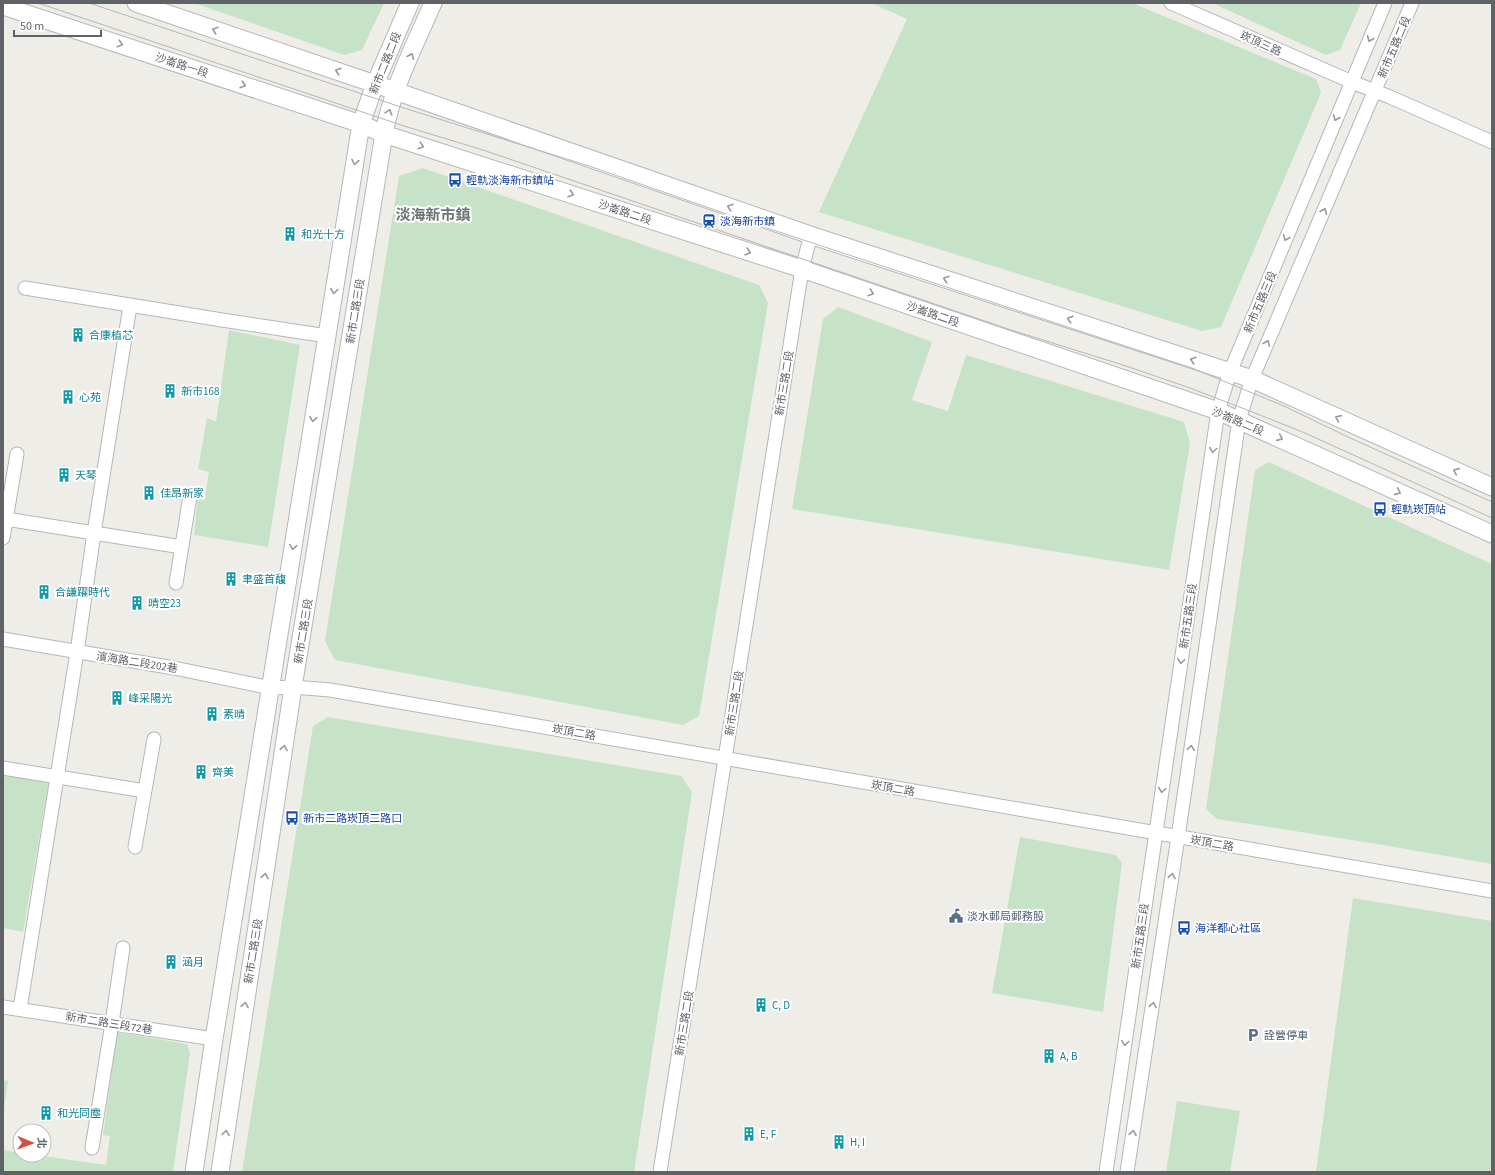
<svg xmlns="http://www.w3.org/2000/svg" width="1495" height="1175" font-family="'Source Sans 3','Noto Sans TC',sans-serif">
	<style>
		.green { fill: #c7e3c7 }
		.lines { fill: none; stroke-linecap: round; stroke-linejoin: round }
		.minor-casing { stroke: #b4b7ba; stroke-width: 15 }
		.tertiary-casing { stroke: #b4b7ba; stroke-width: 19 }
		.minor { stroke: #fff; stroke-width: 13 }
		.tertiary { stroke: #fff; stroke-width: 17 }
		.tram { stroke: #b5b6b6; stroke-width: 1 }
		.oneway { stroke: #97999c }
		.labels { text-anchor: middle; stroke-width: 4; stroke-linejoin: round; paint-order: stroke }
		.street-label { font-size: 11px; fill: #5f6266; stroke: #fff }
		.transit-label { font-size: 11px; fill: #164399; stroke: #fff; text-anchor: start }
		.culture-label { font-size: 11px; fill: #0d838f; stroke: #fff; text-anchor: start }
		.service-label { font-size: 11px; fill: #4e5e75; stroke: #fff; text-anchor: start }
		.district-label { font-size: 15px; font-weight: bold; fill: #707477; stroke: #fff }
	</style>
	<rect width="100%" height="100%" fill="#efede7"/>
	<path class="green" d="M194,3H384L362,50L344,55Z
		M871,3H1132L1316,79L1321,93L1221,327L1202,331L819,212L907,19Z
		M1212,3H1361L1340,50L1326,55Z
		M423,168L759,285L768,303L699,716L683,725L335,660L325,641L399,176Z
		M838,307L932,342L912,400L948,411L966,355L1184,422L1190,443L1169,570L792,509L823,319Z
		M229,330L300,345L268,547L194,535L198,495L205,497L209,472L198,469L207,418L216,422Z
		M1269,462L1434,538L1492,564V864L1377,844L1217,819L1206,809L1255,470Z
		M328,717L681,776L692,792L634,1172H242L313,726Z
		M3,773L49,781L23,932L3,928Z
		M1020,837L1116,855L1122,863L1103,1012L992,993Z
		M1353,898L1492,921V1172H1316Z
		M117,1032L187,1044L190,1053L173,1172H3V1150L20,1153V1155H36L106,1165L110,1136L103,1135Z
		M3,1080L8,1081L3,1115Z
		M1177,1101L1240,1111L1230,1172H1166Z"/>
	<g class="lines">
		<defs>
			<path id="minor" d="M1171,3L1352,82L1390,97L1492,142
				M25,288L222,320L327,336
				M6,519L182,547
				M3,538L17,454
				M176,583L190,496
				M3,639L174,668L271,688L293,687L330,690L1492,891
				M3,768L145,791
				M135,847L154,739
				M3,1007L214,1039
				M20,1009L77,652L94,533L130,306
				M92,1148L112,1023L123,948
				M660,1172L802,269L809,242L813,236
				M1106,1172L1218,411L1230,372L1385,3
				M1127,1172L1178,837L1239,420L1252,379L1412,3"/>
			<path id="tertiary" d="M136,3L375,84L813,236L1252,379L1492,487
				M3,6L361,124L384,134L802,269L1218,411L1492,534
				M194,1172L214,1039L361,124L375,84L410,3
				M220,1172L293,687L384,134C392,88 415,45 433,3"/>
		</defs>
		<use href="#minor" class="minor-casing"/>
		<use href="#tertiary" class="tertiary-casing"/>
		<use href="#minor" class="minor"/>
		<use href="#tertiary" class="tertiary"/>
		<path class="tram" d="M38,3L404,126L483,150L1011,330L1123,365L1190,388L1260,415L1305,433L1492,518
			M89,3L407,109L589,166L758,225L1192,368L1286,407L1348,437L1492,502"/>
	</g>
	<defs><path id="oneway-chevron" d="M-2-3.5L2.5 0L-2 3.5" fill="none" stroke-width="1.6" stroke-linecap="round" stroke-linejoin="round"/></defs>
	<g class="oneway">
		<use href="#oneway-chevron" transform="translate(215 30) rotate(-161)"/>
		<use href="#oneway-chevron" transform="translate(1370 39) rotate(113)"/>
		<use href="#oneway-chevron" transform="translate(120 44) rotate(18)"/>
		<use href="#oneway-chevron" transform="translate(411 56) rotate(-67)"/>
		<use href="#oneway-chevron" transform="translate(338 71) rotate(-161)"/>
		<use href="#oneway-chevron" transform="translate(243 85) rotate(18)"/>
		<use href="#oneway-chevron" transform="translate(389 112) rotate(-73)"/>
		<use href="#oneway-chevron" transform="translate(1336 118) rotate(113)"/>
		<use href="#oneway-chevron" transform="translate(421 146) rotate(18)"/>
		<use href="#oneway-chevron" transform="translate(355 162) rotate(99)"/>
		<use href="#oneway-chevron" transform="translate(571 194) rotate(18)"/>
		<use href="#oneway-chevron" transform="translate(730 207) rotate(-161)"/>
		<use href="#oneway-chevron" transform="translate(1324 211) rotate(-67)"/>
		<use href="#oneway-chevron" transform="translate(1286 238) rotate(113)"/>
		<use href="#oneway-chevron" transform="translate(748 252) rotate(18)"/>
		<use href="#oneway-chevron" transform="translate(946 279) rotate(-162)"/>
		<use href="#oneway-chevron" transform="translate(334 291) rotate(99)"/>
		<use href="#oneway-chevron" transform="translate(871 293) rotate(19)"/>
		<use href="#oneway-chevron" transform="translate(1070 319) rotate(-162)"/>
		<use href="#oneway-chevron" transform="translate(1267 343) rotate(-67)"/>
		<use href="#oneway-chevron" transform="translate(1193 360) rotate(-162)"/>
		<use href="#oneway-chevron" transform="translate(1338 418) rotate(-156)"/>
		<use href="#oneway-chevron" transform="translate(313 419) rotate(99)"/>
		<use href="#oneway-chevron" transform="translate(1280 438) rotate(24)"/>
		<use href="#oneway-chevron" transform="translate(1213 450) rotate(98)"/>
		<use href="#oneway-chevron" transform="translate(1456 471) rotate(-156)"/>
		<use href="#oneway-chevron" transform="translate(1398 492) rotate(24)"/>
		<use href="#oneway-chevron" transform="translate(293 547) rotate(99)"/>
		<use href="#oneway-chevron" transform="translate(1181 661) rotate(98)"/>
		<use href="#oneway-chevron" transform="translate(284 748) rotate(-81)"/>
		<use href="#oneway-chevron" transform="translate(1191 748) rotate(-82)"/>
		<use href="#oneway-chevron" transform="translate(1162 790) rotate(98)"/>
		<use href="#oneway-chevron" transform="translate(265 876) rotate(-81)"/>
		<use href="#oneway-chevron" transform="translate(1172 876) rotate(-81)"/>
		<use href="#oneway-chevron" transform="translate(245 1005) rotate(-81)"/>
		<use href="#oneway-chevron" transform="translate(1153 1005) rotate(-81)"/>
		<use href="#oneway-chevron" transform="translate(1125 1043) rotate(98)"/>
		<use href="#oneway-chevron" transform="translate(226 1133) rotate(-81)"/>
		<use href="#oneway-chevron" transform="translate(1133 1133) rotate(-81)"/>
	</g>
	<defs>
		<symbol id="bus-bare" viewBox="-9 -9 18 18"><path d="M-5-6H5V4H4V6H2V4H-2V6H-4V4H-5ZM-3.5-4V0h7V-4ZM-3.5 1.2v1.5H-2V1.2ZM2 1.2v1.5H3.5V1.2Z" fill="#1a4fb4" stroke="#fff" stroke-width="2.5" paint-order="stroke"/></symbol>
		<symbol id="station-bare" viewBox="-9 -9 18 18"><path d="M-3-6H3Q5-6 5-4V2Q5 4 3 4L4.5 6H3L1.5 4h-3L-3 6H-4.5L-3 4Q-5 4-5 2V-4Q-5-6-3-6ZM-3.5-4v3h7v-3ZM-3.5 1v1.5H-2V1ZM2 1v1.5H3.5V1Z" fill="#1a4fb4" stroke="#fff" stroke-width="2.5" paint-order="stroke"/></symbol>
		<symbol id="building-bare" viewBox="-9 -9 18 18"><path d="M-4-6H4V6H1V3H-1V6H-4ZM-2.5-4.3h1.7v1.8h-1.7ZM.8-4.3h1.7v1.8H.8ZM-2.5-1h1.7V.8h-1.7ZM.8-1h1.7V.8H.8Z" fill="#0f9aa8" stroke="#fff" stroke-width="2.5" paint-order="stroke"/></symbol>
		<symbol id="civic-bare" viewBox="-9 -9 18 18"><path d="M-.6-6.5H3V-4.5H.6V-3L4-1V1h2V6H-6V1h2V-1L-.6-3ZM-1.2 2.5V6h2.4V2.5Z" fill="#5c6f8a" stroke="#fff" stroke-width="2.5" paint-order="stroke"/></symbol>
		<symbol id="parking-bare" viewBox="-9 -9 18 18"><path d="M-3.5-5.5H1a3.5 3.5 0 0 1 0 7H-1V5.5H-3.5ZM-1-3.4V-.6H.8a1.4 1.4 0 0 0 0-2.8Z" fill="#5c6f8a" stroke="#fff" stroke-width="2.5" paint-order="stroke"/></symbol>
	</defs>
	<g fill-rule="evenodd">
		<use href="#bus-bare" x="445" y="170" width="20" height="20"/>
		<use href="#station-bare" x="699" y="211" width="20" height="20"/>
		<use href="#building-bare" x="280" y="224" width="20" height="20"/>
		<use href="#building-bare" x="68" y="325" width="20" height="20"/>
		<use href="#building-bare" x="160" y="381" width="20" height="20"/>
		<use href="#building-bare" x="58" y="387" width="20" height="20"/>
		<use href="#building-bare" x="54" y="465" width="20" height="20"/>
		<use href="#building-bare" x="139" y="483" width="20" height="20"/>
		<use href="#bus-bare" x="1370" y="499" width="20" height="20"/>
		<use href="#building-bare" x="221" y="569" width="20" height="20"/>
		<use href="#building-bare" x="34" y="582" width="20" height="20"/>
		<use href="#building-bare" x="127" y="593" width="20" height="20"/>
		<use href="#building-bare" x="107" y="688" width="20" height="20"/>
		<use href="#building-bare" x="202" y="704" width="20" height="20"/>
		<use href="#building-bare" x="191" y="762" width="20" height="20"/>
		<use href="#bus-bare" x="282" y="808" width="20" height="20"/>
		<use href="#civic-bare" x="946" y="906" width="20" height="20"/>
		<use href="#bus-bare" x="1174" y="918" width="20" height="20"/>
		<use href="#building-bare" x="161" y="952" width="20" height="20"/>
		<use href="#building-bare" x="751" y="995" width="20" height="20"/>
		<use href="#parking-bare" x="1243" y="1025" width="20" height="20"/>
		<use href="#building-bare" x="1039" y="1046" width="20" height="20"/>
		<use href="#building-bare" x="36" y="1103" width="20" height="20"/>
		<use href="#building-bare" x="739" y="1124" width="20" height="20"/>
		<use href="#building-bare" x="829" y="1132" width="20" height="20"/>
	</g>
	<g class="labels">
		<g class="street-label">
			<text transform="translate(1261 43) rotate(24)" y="4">崁頂三路</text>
			<text transform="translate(1394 47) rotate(-67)" y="4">新市五路二段</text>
			<text transform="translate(385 63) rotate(-68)" y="4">新市二路二段</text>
			<text transform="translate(182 65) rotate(18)" y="4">沙崙路一段</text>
			<text transform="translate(625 212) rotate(18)" y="4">沙崙路二段</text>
			<text transform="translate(1260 302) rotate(-67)" y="4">新市五路三段</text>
			<text transform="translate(355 311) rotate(-81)" y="4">新市二路三段</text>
			<text transform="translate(933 314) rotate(19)" y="4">沙崙路二段</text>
			<text transform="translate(784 383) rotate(-81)" y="4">新市三路二段</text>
			<text transform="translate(1238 421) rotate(23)" y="4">沙崙路二段</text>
			<text transform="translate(1188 616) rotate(-82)" y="4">新市五路三段</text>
			<text transform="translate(303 631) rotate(-81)" y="4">新市二路三段</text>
			<text transform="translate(137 662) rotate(9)" y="4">濱海路二段202巷</text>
			<text transform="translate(734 703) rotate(-81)" y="4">新市三路二段</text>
			<text transform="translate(574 732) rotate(10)" y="4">崁頂二路</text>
			<text transform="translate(893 788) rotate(10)" y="4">崁頂二路</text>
			<text transform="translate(1212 843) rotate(10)" y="4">崁頂二路</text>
			<text transform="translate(1140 936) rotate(-82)" y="4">新市五路三段</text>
			<text transform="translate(253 951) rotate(-81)" y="4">新市二路三段</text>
			<text transform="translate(109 1023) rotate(9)" y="4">新市二路三段72巷</text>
			<text transform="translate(684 1023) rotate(-81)" y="4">新市三路二段</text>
		</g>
		<g class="transit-label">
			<text x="466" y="184">輕軌淡海新市鎮站</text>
			<text x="720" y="225">淡海新市鎮</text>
			<text x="1391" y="513">輕軌崁頂站</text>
			<text x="303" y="822">新市二路崁頂二路口</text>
			<text x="1195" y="932">海洋都心社區</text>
		</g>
		<g class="culture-label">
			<text x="301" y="238">和光十方</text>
			<text x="89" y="339">合康植芯</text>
			<text x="181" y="395">新市168</text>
			<text x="79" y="401">心苑</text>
			<text x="75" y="479">天琴</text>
			<text x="160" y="497">佳昂新家</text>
			<text x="242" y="583">聿盛首馥</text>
			<text x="55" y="596">合謙躍時代</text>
			<text x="148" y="607">晴空23</text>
			<text x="128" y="702">峰采陽光</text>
			<text x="223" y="718">素晴</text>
			<text x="212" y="776">齊美</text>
			<text x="182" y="966">涵月</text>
			<text x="772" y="1009">C, D</text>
			<text x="1060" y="1060">A, B</text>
			<text x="57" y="1117">和光同塵</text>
			<text x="760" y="1138">E, F</text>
			<text x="850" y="1146">H, I</text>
		</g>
		<g class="service-label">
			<text x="967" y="920">淡水郵局郵務股</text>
			<text x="1264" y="1039">詮營停車</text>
		</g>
		<g class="district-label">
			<text x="433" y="220">淡海新市鎮</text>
		</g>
	</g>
	<rect width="1495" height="1175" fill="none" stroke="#5f6266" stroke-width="8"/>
	<g transform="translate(32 1143) rotate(91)"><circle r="19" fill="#ffffff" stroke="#bfc0c2"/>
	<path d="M0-3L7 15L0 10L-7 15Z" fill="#d64f46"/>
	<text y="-6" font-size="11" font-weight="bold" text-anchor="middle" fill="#5f6266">北</text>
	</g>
	<path d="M14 30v6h87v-6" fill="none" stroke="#5f6266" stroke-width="2"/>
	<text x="20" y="30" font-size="12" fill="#5f6266" stroke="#ffffff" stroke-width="3" paint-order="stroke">50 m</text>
</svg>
